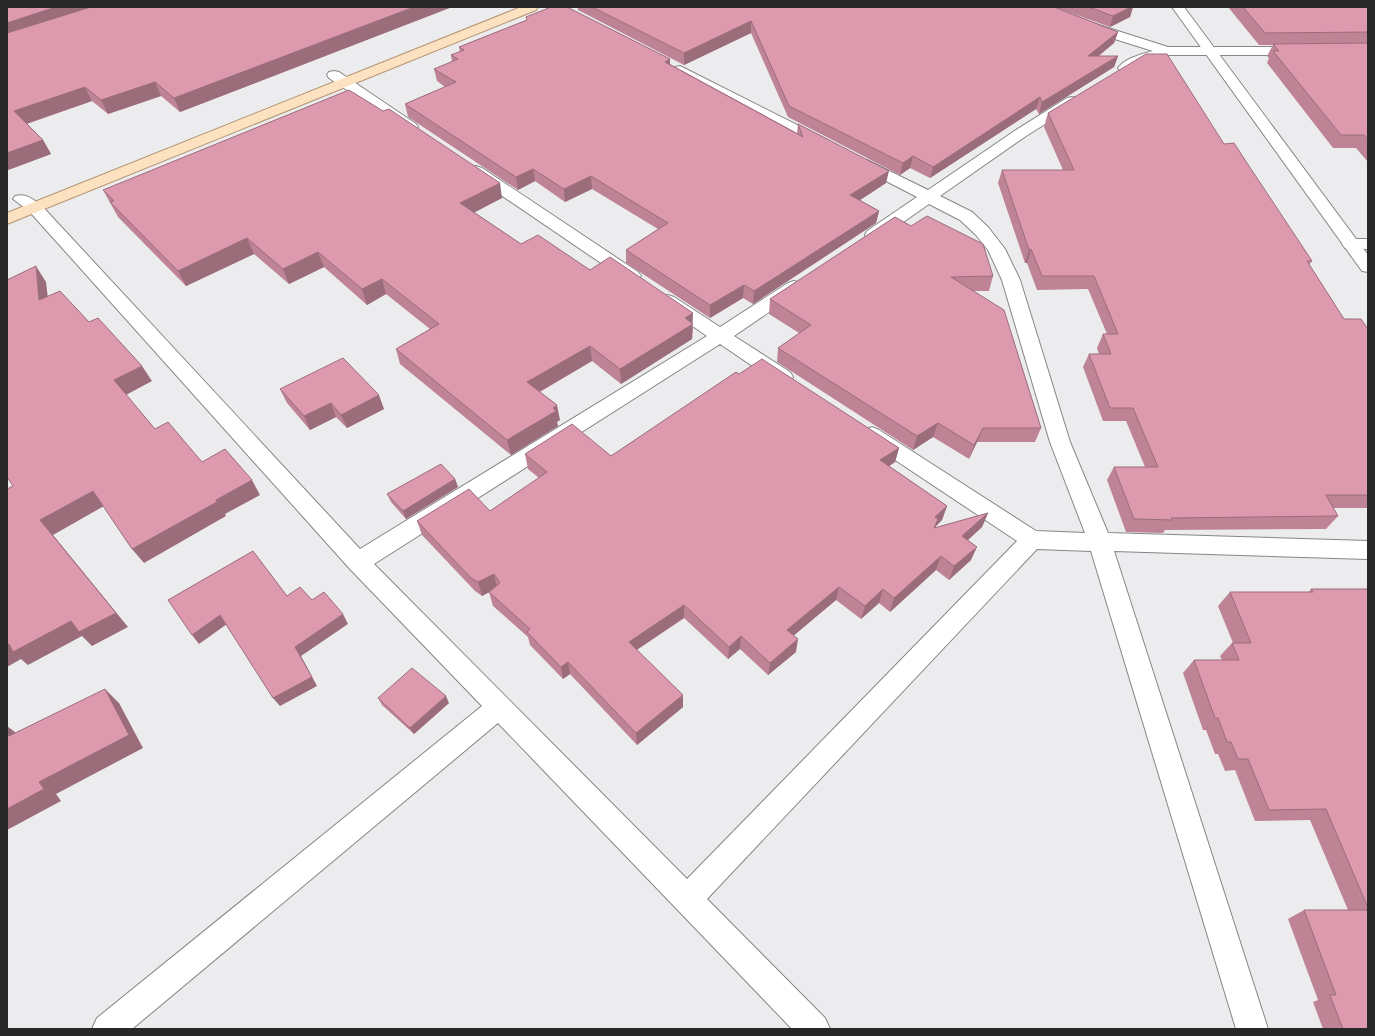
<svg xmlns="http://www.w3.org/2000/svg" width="1375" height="1036" font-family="'Public Sans',sans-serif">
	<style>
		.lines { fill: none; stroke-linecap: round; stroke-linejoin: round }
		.street-casing { stroke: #868688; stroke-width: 2 }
		.secondary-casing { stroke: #868688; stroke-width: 2 }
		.primary-casing { stroke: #b29470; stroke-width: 2 }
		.street { fill: #fff; fill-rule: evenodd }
		.secondary { fill: #fff; fill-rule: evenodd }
		.primary { fill: #fde2c1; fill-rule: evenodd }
		.wall { fill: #be8496 }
		.shaded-wall { fill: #9b6c7a }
		.building { fill: #dd9aaf; stroke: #9b6c7a }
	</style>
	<rect width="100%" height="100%" fill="#ececef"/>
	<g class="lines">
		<defs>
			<path id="street" d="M1032,7H1049L1080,19L1168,47H1299L1304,48L1306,51L1304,54L1299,55H1168L1148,61L1125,72L1120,71L1118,68C1125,58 1142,54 1153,51L1070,25L1034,10Z
				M680,66L829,141L832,144L829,147H819L675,73L673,70L675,67Z
				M334,71L339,72L416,124L418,127L416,130H406L329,78L327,75L329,72Z
				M1072,97L1077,98L1079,101L1077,104L1026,136L940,196L972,212L988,227L1005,249L1020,280L1070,442L1108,533L1368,541V559L1114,551L1268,1029H1236L1091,551L1037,549L707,899L825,1018L830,1029H792L498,723L132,1029H92L97,1018L482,706L350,569L29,211L13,199L15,196C26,193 32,199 41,205L360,549L707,336L662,305L659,301L662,297L668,295L674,297L720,327L788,283L794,281L800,283L803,287L800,291L734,336L790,372L793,377L790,382L783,384L776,382L720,344L374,564L687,879L1017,541L865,440L862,435L865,430L872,427L879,430L1036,531L1085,533L1050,442L1002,280L988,250L976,235L960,220L929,204L879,239L873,240L867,239L865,235L867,231L917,197L857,166L854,163L857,160H867L928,190L1016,130L1067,98Z
				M476,166L482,168L638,272L641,276L638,280L632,282L626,280L470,174L468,171L470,168Z
				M1351,239H1368V249L1345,248L1342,244L1345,240Z"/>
			<path id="secondary" d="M1172,7H1184L1368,255V272L1362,271Z"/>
			<path id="primary" d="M521,7H538L536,10L7,224V213Z"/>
		</defs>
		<use href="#street" class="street-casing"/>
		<use href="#secondary" class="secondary-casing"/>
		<use href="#primary" class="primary-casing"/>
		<use href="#street" class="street"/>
		<use href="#secondary" class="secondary"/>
		<use href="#primary" class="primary"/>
	</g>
	<path class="wall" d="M7,7H452L180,112L161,96L108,114L92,101L27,124L43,140L51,154L8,170L7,169Z
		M578,7H1133L1130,17L1110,27L1060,9L1118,32L1114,43L1099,56H1118L1114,67L1039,114L1036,109L930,178L910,168L900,175L788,117L751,33L684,65L578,10Z
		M1228,7H1368V162L1356,148H1333L1267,63L1269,58L1267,56L1273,45H1259Z
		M526,17L670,64L797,133L798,124L886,183L860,200L879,211L876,223L753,304L743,298L710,318L626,263V250L658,229L592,189L565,202L535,181L518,190L408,117L405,104L445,87L437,81L434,69L452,62L451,55L460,52L459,47L527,20Z
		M1048,113L1224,144L1312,261L1309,265L1344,319L1368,329V508H1333L1338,516L1326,529L1165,530L1163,533L1126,532L1107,480L1114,467H1145L1126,421H1103L1083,367L1089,354H1099L1097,348L1103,334H1107L1088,289L1037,290L1027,263H1025L998,183L1002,170H1063L1044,127Z
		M103,190L502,198L474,212L521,244L590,270L693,328V329L692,339L621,384L592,361L540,392L560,420L557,422L558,426L511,455L400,364L396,349L430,329L386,294L367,305L324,267L289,284L254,254L186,286L118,217Z
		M895,217L993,276L989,291H974L1041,428L1035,442H977L969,459L933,437L913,450L777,362L778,348L799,333L769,314L770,299Z
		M739,374L899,448L895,462L889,466L947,506L942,520L936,526L935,528L988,513L982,527L968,540L971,560L949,580L936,570L890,612L879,603L861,619L836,600L793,635L796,652L768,675L740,649L728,659L684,618L637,650L683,707L637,745L570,674L563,679L530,645L528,637L493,606L489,592L491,591L482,596L475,591L422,535L417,521L490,511L539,478L528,469L525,454L611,456Z
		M280,389L384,409L347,428L336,417L310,430L287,403Z
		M455,479L458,487L406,519L391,502L387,494Z
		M1311,589H1368V1029H1323L1313,1002L1318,1000L1288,919L1304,910H1348L1310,820L1255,821L1235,770L1225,771L1218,754H1215L1206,730H1203L1183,673L1194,660H1222L1220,656L1232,643H1233L1218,606L1230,592H1309Z
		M378,698L449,703L414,734L382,705Z"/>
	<path class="shaded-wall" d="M56,7H103L7,38V23Z
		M414,7H452L180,112L174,98Z
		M1131,7H1133L1130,17L1110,27L1113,16Z
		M751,21V33L684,65V53Z
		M1118,32L1114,43L1084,67L1088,56Z
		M1118,56L1114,67L1039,114L1042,102Z
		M670,59V71L665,62Z
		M155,82L161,96L108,114L101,100Z
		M85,87L92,101L22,125L14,111Z
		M1040,97L1036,109L930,178L933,167Z
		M43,140L51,154L8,170L7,169V153Z
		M913,156L910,168L900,175L903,163Z
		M533,169L535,181L518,190L516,177Z
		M889,171L886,183L848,208L850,195Z
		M591,176L592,189L565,202L564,189Z
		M500,183L502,198L464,218L460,203Z
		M879,211L876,223L753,304L754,291Z
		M247,238L254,254L186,286L178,271Z
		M1031,249L1027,263H1025L1029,250Z
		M318,252L324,267L289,284L283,269Z
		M36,266L46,282L50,316L39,300Z
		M382,279L386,294L367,305L362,289Z
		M744,285L743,298L710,318V305Z
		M693,313L692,339L621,384L620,369L685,318Z
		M590,346L592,361L530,397L527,382Z
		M142,366L152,381L124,396L114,380Z
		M379,395L384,409L347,428L341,415Z
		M331,403L336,417L310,430L304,416Z
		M557,405L560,420L557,422L558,426L511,455L507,440Z
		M938,423L933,437L913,450L917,436Z
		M983,428L977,442L969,459L974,445Z
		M899,448L895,462L876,475L880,460Z
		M455,479L458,487L406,519L403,511Z
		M252,480L260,495L225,514L226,516L144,563L132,549L216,500Z
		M93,491L104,506L53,535L128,627L92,646L82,636L28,665L21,659L7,667V645L71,621L40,520Z
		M947,506L942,520L936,526L933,533L935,517Z
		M988,513L982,527L957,550L962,536Z
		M977,547L971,560L949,580L954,566Z
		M941,556L936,570L890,612L894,598Z
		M494,574L497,588L482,596L478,582Z
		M839,587L836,600L785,643L787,630Z
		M883,589L879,603L861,619L865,606Z
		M684,605V618L630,654L629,642Z
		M343,614L348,624L301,656L317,686L280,706L273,698L295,647Z
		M220,615L227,624L199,644L192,635Z
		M741,636L740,649L728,659L729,647Z
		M798,639L796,652L768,675L770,663Z
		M568,662L570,674L563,679L561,667Z
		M105,689L119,703L143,748L56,794L61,801L7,830V809L39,782Z
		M683,695V707L637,745L636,733Z
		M446,696L449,703L414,734L410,728Z
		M7,726L15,732L26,749L9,736L7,733Z"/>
	<path class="building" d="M7,7H56L7,23Z
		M91,7H414L174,98L155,82L101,100L85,87L14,111L43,140L7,153V33Z
		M551,7H567L670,59L665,62L803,137L798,124L889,171L850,195L879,211L754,291L744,285L710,305L626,250L668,223L591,176L564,189L533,169L516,177L405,104L456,82L434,69L458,59L451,55L464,50L459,47L527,20L526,17Z
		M592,7H1054L1118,32L1088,56H1118L1042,102L1040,97L933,167L913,156L903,163L789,106L751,21L684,53Z
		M1089,7H1131L1113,16Z
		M1243,7H1368V32L1265,33Z
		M1368,43V140L1364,135H1341L1273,51H1279L1273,44Z
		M1146,54H1167L1224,144L1234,143L1247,163L1312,261H1307L1344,319H1361L1368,329V495H1326L1338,516L1171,518L1172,520L1134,519L1114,467H1158L1133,408H1110L1089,354H1111L1103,334H1118L1094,276H1042L1031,249L1029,250L1002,170H1074L1048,113Z
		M349,90L383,111L389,109L500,183L460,203L521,244L538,235L590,270L610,257L693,313L685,318L693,324L620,369L590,346L527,382L557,405L553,408L556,411L507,440L396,349L439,324L382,279L362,289L318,252L283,269L247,238L178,271L110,202L114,201L103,190Z
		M927,216L983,244L993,276L951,277L1004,310L1041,428H983L974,445L938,423L917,436L778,348L811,325L770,299L895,217L911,226Z
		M36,266L39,300L60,291L89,322L98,318L142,366L114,380L155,429L168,422L202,462L225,449L252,480L216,500L217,502L132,549L93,491L40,520L116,613L79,632L71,621L13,652L9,644L7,645V489L13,486L7,477V280Z
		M343,358L379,395L341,415L331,403L304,416L280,389Z
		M762,359L899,448L880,460L947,506L935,517L938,519L934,528L988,513L962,536L977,547L954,566L941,556L894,598L883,589L865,606L839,587L787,630L798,639L770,663L741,636L729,647L684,605L629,642L683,695L636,733L568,662L561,667L527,632L530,629L489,592L500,583L494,574L478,582L471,578L417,521L469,489L490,511L547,472L525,454L572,424L611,456L736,372L739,374Z
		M441,464L455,479L403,511L387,494Z
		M253,551L287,596L300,587L312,600L324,592L343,614L295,647L312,677L273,698L220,615L192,635L168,600Z
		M1311,589H1368V908L1326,809L1269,810L1248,759H1238L1231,742H1227L1218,718H1215L1194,660H1239L1232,643H1251L1230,592H1313Z
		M412,668L446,696L410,728L378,698Z
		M105,689L129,735L39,782L44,789L7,809V733L9,736Z
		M1304,910H1368V1029H1343L1330,995H1336Z"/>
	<rect width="1375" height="1036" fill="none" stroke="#282829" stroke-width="16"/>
</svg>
